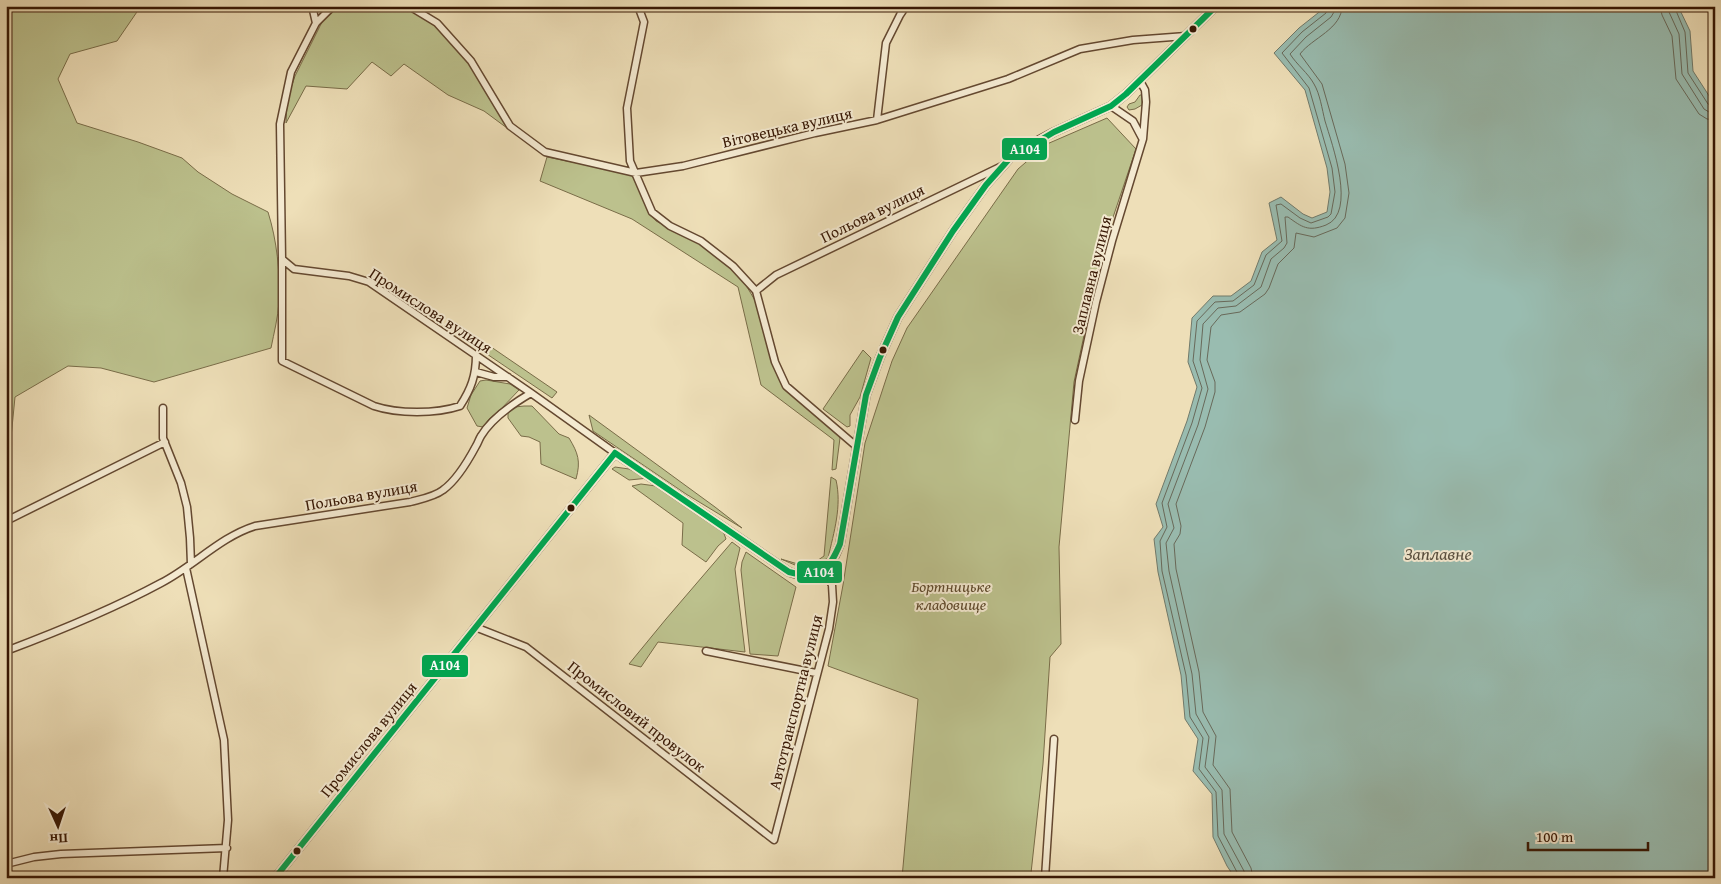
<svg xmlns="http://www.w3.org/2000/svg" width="1721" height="884" font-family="'Gentium Book Plus',serif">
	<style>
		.green { fill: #bcc18d; stroke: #796c48 }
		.water { fill: #99bcb0; stroke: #717a6b }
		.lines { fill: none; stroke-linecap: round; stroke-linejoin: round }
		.shore { stroke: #68695a; stroke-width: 1 }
		.minor-casing { stroke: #644830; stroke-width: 9 }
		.tertiary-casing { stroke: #644830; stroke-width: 10 }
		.minor { stroke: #f4ead1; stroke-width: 6 }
		.tertiary { stroke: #f4ead1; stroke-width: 8 }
		.bus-1-casing { stroke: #f4ead1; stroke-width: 10 }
		.bus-1 { stroke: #00a651; stroke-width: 6 }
		.bus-dot { fill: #361603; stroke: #f4ead1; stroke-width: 2 }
		.labels { text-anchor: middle; stroke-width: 4; stroke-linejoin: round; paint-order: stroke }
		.street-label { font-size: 16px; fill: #361603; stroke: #f4ead1 }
		.park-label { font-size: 16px; font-style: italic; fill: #5e492c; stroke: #f4ead1 }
		.water-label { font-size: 18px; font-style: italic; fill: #595040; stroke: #f4ead1 }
		.line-badge { stroke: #f4ead1; stroke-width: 2 }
		.badge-label { font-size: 14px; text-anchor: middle; font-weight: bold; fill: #fff }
	</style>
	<rect width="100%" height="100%" fill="#eedfb8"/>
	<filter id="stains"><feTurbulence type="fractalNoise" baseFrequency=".004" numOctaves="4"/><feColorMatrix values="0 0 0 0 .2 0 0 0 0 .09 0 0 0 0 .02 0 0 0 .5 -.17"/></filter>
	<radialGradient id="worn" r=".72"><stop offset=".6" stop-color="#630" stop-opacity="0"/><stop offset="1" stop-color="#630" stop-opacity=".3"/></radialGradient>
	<path class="green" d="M6,6H141L117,41L70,54L58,79L77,123L138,142L182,158L198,172L232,194L268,212C277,241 280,271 279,302C278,317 274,333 271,348L154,382L101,368L68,366L15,397L6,489Z
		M340,6H403L415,12L440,30L469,63L507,128L484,111L448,95L404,64L391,76L372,62L347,89L306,86L286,123L287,100L295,76L323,20Z
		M1140,95H1142V105L1135,109L1129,110L1127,107L1129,104L1135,102Z
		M1107,118L1136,149L1103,247L1074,382L1059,547L1061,644L1050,657L1043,764L1031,873L967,878H902L918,699L828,666L843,585L865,443L892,361L907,328L1018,169L1047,144Z
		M547,157L627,173L632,176L637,183L650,213L656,221L700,243L729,266L744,282L756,302L784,387L839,435L840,438L836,469L832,470L834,440L761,385L738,287L632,219L540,181Z
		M456,323L557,392L552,398L478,348Z
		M863,350L871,358L860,397L850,415V426L847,427L823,409Z
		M486,380L510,384L519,390L501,409L489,419L483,427L477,426L467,408L471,395L480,381Z
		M524,406H532L559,434L569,438C578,453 581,461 576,479L541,464L540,442L529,437L521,436L508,418V413L515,407Z
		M589,415L715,507L742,528L686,494L593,431Z
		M615,467L629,469L649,478L629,480L612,469Z
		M831,477L836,480C842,506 834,532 828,558C803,571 807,570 781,559L808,567L824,556Z
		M641,484L656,486L723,531L726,539L718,546L706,562L682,545L683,523L632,486Z
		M732,542L740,548L735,569L745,652L658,642L641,667L629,664L666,619Z
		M746,552L796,587L778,656L750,654L741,570L742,562Z"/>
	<path class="water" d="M1323,6H1678L1690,31L1693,71L1715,105V878H1235L1227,866L1213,837L1212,794L1193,771L1198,739L1185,719L1181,675L1158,572L1154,539L1163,527L1156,504L1187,421L1197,387L1188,362L1192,318L1213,296H1231L1251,281L1262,252L1277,240L1269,203L1281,197L1303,214L1312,218L1327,212L1330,192L1327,168L1305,90L1274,53L1299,28L1323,9Z"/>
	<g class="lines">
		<path class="shore" d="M1660,6L1662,15L1672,36L1676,79L1699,114L1707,119L1715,120
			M1668,6L1669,12L1679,34L1682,74L1704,109L1709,112L1715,113
			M1674,6L1685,32L1688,73L1708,104L1715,107
			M1239,878L1238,874L1218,836L1216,792L1199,769L1203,738L1190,717L1186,675L1162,571L1160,541L1167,527L1162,503L1192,423L1202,388L1193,361L1197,321L1215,302L1233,301L1254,285L1266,255L1282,241L1276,205L1281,204L1300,218L1311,223L1328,217L1331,214L1335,192L1332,168L1309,88L1282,53L1302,32L1326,13L1328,6
			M1245,878L1244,871L1224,834L1222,790L1205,767L1209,737L1196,714L1192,674L1169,571L1166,543L1174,528L1168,504L1198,425L1208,389L1200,360L1203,324L1218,308L1236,306L1261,287L1271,259L1284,248L1287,243L1285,217H1288C1302,227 1308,232 1326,225C1357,213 1332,144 1325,121C1322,109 1320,94 1314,84C1308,73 1297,65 1290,54L1306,37L1331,17L1334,12V6
			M1253,878L1251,868L1232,832L1230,789L1213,765L1216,736L1203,712L1199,672L1176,569L1174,544L1180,534L1181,526L1176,504L1205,427L1215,392V382L1207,360L1211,327L1221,315L1240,312L1265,294L1269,288L1278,264L1294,248L1296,233L1314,237L1337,228L1345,218L1349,193L1345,164L1322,84L1300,54C1312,38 1342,29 1342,6"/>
		<defs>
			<path id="minor" d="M312,6L316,23
				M333,6L316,23L291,72L280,124L282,259L294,269L349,276L369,282L531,393L615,453
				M409,6L437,23L471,61L510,126L545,152L636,173L683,166L815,133L877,120L1008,79L1080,49L1133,40L1186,36
				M638,6L644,22L627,108L630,161L652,212L670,226L701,241L733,266L756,291L775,362L786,386L856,446
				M1714,6L1715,9
				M1111,106L1133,121L1142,138
				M877,120L886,43L900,15L906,6
				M282,259V361L374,406C398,414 436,414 460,406C471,389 476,376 476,355
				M756,291L776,275L1002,166
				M476,372L494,377H508
				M163,408V438L181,483L187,507L190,538L191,564
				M1075,420L1079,381L1096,302L1112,241L1143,139L1146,102L1145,90L1140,81
				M6,521L165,442
				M186,568L224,740L228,820L223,878
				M475,627L526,647L774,840L829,629L833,602L832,585L824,571
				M6,651C59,631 111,610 161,583C194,566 220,537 255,526L410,502C421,499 434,497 443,490C457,480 468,461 476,446C478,443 479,439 481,436C491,419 514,403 531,393
				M706,651L816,673
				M6,864L34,857L61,854L227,848
				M1045,878L1054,739"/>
			<path id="tertiary" d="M275,878L615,453L789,572C821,582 829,572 840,544L866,395L880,357L898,317L953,231L986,185L1003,166L1010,158L1028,146L1054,132L1111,106L1126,94L1216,6"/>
		</defs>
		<use href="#minor" class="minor-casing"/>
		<use href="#tertiary" class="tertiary-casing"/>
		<use href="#minor" class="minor"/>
		<use href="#tertiary" class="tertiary"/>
		<defs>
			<path id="bus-1" d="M615,453L789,572C820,580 828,572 840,544L866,395L880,357L898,317L953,231L986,185L1010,158L1054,132L1111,106L1126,94L1216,6
				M275,878L615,453"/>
		</defs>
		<use href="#bus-1" class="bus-1-casing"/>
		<use href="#bus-1" class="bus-1"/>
	</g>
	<g class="bus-dot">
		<circle cx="1193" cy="29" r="4.5"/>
		<circle cx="883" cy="350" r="4.5"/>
		<circle cx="571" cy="508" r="4.5"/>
		<circle cx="297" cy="851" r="4.5"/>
	</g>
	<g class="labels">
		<g class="street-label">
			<text transform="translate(787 127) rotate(-13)" y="6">Вітовецька вулиця</text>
			<text transform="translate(872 213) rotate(-26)" y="6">Польова вулиця</text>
			<text transform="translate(1091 275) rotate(-76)" y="6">Заплавна вулиця</text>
			<text transform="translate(431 310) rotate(33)" y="6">Промислова вулиця</text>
			<text transform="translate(361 495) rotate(-10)" y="6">Польова вулиця</text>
			<text transform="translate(795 702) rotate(-76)" y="6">Автотранспортна вулиця</text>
			<text transform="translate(637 716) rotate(38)" y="6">Промисловий провулок</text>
			<text transform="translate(368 739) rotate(-51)" y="6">Промислова вулиця</text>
		</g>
		<g class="park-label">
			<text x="951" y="592">Бортницьке<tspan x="951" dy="18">кладовище</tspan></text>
		</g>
		<g class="water-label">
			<text x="1438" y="560">Заплавне</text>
		</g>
	</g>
	<g class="line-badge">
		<rect x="1001" y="137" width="47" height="24" rx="5" fill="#00a651"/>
		<rect x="796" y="560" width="47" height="24" rx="5" fill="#00a651"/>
		<rect x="421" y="654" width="48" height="24" rx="5" fill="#00a651"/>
	</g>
	<g class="badge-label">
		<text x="1025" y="154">А104</text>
		<text x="819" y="577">А104</text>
		<text x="445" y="670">А104</text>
	</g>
	<rect width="1721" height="884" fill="none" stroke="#eedfb8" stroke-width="25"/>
	<rect x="8" y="8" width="1706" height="869" fill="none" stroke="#361603" stroke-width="2.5"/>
	<rect x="12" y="12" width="1696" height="859" fill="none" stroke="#361603"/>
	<g transform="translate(58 826) rotate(177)" stroke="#f4ead1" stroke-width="4" paint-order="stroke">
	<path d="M0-4L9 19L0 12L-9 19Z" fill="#361603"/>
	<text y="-8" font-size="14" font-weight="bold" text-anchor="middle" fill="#361603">Пн</text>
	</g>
	<path d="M1528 842v8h120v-8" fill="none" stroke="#361603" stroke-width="2.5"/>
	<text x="1536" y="842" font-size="15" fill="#361603" stroke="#f4ead1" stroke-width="4" paint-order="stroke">100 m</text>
	<rect width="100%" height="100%" filter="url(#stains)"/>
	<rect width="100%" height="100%" fill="url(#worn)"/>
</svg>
